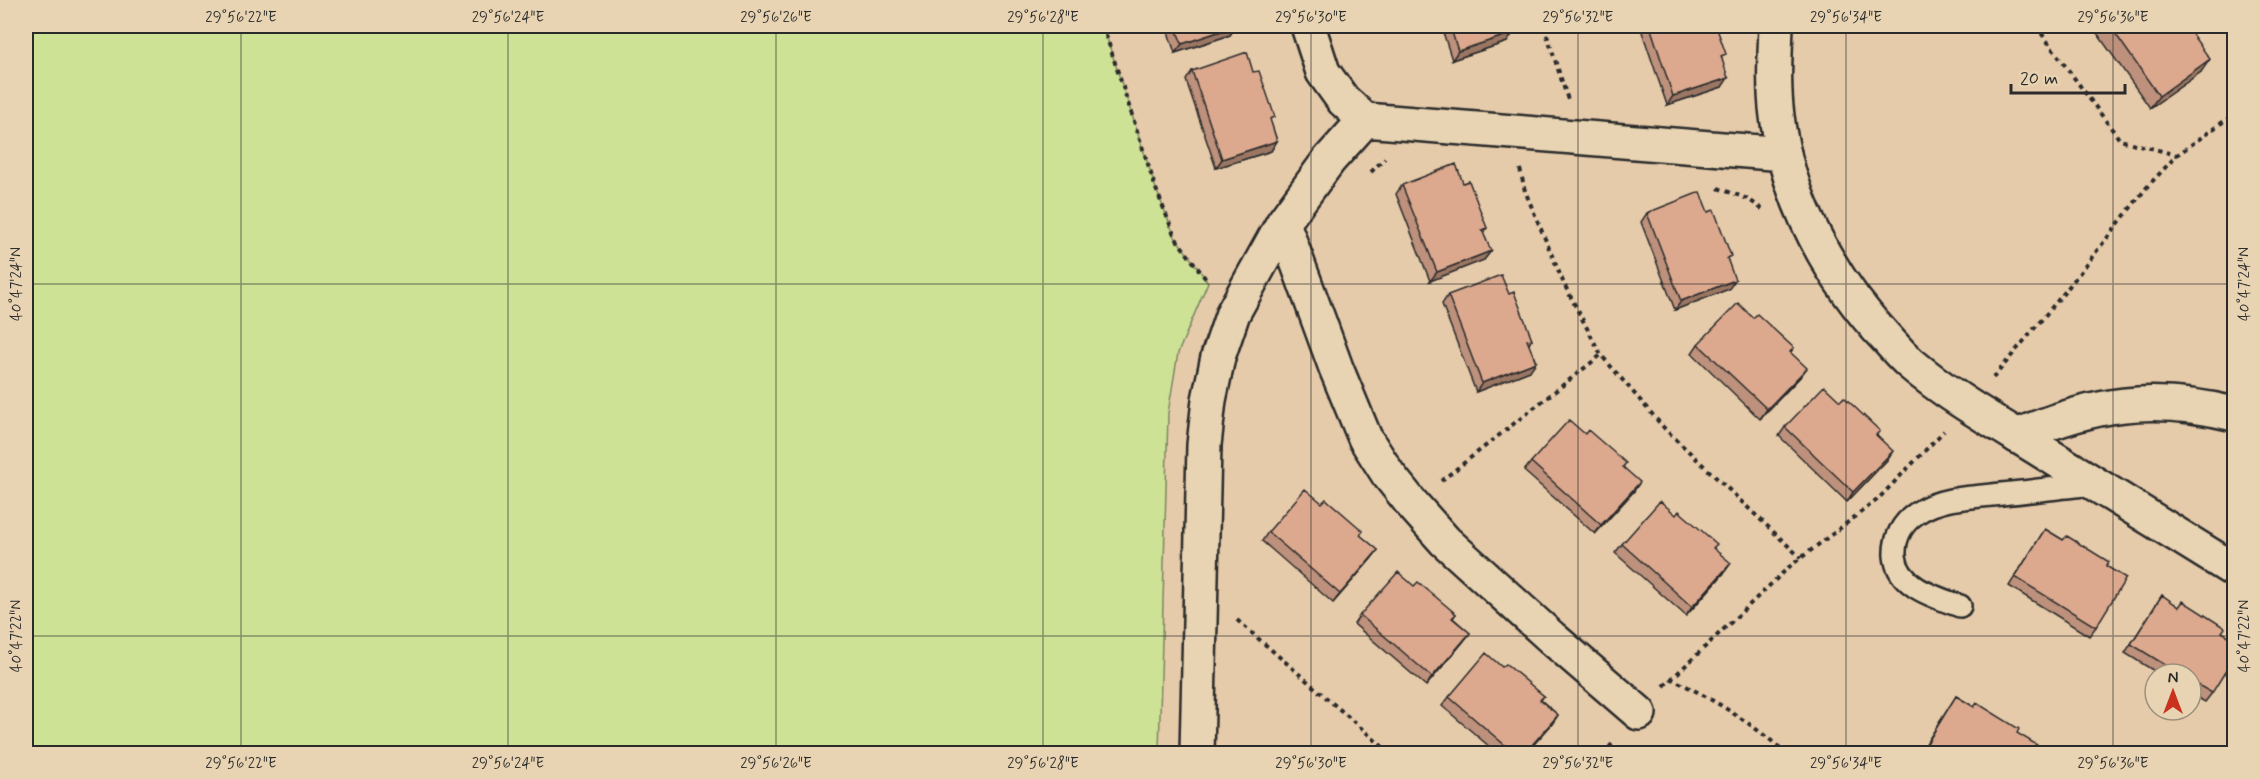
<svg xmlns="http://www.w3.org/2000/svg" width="2260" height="779" font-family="Mynerve,sans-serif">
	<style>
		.green { fill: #cee296; stroke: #7c8660; stroke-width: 1.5 }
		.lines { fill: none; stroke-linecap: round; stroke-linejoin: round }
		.service-casing { stroke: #2b2b2b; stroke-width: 26 }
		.minor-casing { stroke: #2b2b2b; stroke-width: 38 }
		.tertiary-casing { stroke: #2b2b2b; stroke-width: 38 }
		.path { stroke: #2b2b2b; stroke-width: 4; stroke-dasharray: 4.5 4.5; stroke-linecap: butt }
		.service { stroke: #e8d4b2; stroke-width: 21 }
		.minor { stroke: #e8d4b2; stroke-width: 33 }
		.tertiary { stroke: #e8d4b2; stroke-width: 33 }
		.wall { fill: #bd917b; stroke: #2b2b2b; stroke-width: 1.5 }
		.shaded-wall { fill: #9a7664; stroke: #2b2b2b; stroke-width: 1.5 }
		.building { fill: #dca98f; stroke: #2b2b2b; stroke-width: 1.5 }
		.ticks { fill: none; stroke: #2b2b2b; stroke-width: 1.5; stroke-opacity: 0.45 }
		.neatline { fill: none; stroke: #2b2b2b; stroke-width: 2 }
		.ticks-label { font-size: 15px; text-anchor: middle; fill: #2b2b2b }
	</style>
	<rect width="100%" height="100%" fill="#e6cbab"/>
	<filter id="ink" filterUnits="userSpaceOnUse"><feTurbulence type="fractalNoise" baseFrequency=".0167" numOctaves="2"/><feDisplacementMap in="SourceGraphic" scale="12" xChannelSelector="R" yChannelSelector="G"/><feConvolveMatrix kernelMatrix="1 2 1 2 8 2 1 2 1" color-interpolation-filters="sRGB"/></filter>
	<g filter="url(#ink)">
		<path class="green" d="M26,26H1103L1156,189L1175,237L1208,282L1178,353L1168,413L1159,753H26Z"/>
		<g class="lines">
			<defs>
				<path id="service" d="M1960,606C1935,597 1898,587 1895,556C1894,538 1902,523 1917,513C1940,497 1975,497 2002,494C2033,491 2063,487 2094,484"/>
				<path id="minor" d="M1308,26L1323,72L1343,100L1365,120L1784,154
					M1283,223L1336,368L1365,438L1388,474L1412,504L1445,541L1552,638L1639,713
					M2017,436C2094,403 2152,394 2234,414
					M1197,754L1204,445L1209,400L1218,357L1233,313L1283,223L1329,160L1365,120"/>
				<path id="tertiary" d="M1776,26C1775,56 1773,86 1777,116C1787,199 1831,280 1888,340C1895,348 1902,356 1910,363C1950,397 1997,423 2042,451C2106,491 2170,531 2234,570"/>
			</defs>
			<use href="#service" class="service-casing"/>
			<use href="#minor" class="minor-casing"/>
			<use href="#tertiary" class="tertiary-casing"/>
			<path class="path" d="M1103,26L1156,189L1175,237L1208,282
				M1544,26L1568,100
				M2036,26L2120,140L2177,155
				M1520,169L1525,191L1564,284L1601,355L1665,429L1801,558
				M1371,172L1385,158
				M1718,188L1748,199L1762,209
				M1993,378L2063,294L2147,187L2177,155L2234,114
				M1441,481L1601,355
				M1237,620L1391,754
				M1670,678C1712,698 1752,723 1787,754
				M1664,686L1789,567L1877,500L1944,431
				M1603,754L1615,741"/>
			<use href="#service" class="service"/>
			<use href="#minor" class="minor"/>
			<use href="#tertiary" class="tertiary"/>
		</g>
		<path class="wall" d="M1166,26H1236L1230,35L1175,53Z
			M1441,26H1511L1513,33L1507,42L1452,60Z
			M1640,26H1716L1722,59V87L1667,105Z
			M2092,26H2186L2201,72L2150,108Z
			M1192,71L1271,123L1277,141L1271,151L1216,168L1186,80Z
			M1463,183L1487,228L1483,233L1491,251L1484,260L1430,281L1396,194L1402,185Z
			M1647,213L1728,261L1729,289L1675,310L1641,222Z
			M1509,294L1532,339L1529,344L1530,371L1476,392L1442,304L1448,295Z
			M1753,318L1794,348L1790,353L1800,377L1760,419L1692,353L1698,344Z
			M1840,401L1877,435L1887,460L1847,502L1779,436L1785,427Z
			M1531,462L1623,467L1634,491L1595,534L1524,471Z
			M2045,529L2106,566L2096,627L2089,636L2009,586Z
			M1268,532L1360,535L1378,550L1371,559L1333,603L1262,541Z
			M1622,544L1714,548L1724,573L1686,616L1615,553Z
			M1414,586L1456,614L1453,618L1470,633L1463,642L1426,686L1354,624L1360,615Z
			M2162,595L2179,607L2212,693L2205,702L2191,694V674H2159L2125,653Z
			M1502,667L1544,696L1541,700L1558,715L1552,724L1526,753H1497L1442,706L1449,697Z
			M1956,696L2017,733L2032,753H1920Z
			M2235,708V719L2230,716Z"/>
		<path class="shaded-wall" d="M1236,26L1230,35L1175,53L1182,44Z
			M1513,33L1507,42L1452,60L1458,51Z
			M2210,59L2201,72L2150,108L2159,96Z
			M1728,78L1722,87L1667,105L1673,96Z
			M1277,141L1271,151L1216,168L1222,159Z
			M1491,251L1484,260L1430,281L1437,272Z
			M1735,280L1729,289L1675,310L1681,301Z
			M1536,362L1530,371L1476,392L1482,383Z
			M1807,368L1800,377L1760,419L1767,409Z
			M1893,451L1887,460L1847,502L1853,492Z
			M1640,482L1634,491L1595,534L1601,525Z
			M1378,550L1371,559L1333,603L1340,594Z
			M1731,563L1724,573L1686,616L1692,607Z
			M1470,633L1463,642L1426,686L1432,677Z
			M1558,715L1552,724L1526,753H1525Z"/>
		<path class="building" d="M1175,26H1236L1182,44Z
			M1450,26H1511L1513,33L1458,51Z
			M1650,26H1716L1726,54L1721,56L1728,78L1673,96Z
			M2110,26H2186L2210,59L2159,96Z
			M1247,52L1253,72L1259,71L1275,117L1270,119L1277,141L1222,159L1192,71Z
			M1456,164L1463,183L1469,181L1487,228L1482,230L1491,251L1437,272L1402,185Z
			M1700,192L1708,212L1714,210L1731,256L1727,258L1735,280L1681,301L1647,213Z
			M1501,275L1509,294L1514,292L1532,339L1527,340L1536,362L1482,383L1448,295Z
			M1738,303L1753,318L1757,314L1794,348L1790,352L1807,368L1767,409L1698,344Z
			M1824,386L1840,401L1844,397L1880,431L1876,435L1893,451L1853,492L1785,427Z
			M1569,420L1585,434L1588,430L1626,463L1623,467L1640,482L1601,525L1531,462Z
			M1305,489L1322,503L1326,499L1363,531L1360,535L1378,550L1340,594L1268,532Z
			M1660,501L1676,515L1679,511L1717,544L1713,548L1731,563L1692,607L1622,544Z
			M2045,529L2063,540L2067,536L2109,562L2106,566L2126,578L2096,627L2015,577Z
			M1398,572L1414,586L1418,582L1456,614L1452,618L1470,633L1432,677L1360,615Z
			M2162,595L2179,607L2183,601L2225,628L2222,632L2235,640V656L2212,693L2191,681V674H2180L2131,644Z
			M1486,653L1502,667L1506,664L1544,696L1540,700L1558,715L1525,753H1514L1449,697Z
			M1956,696L1974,707L1977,703L2019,729L2017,733L2037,745L2032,753H1940L1926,745Z"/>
	</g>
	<path class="ticks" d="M241,26V754M508,26V754M776,26V754M1043,26V754M1311,26V754M1578,26V754M1846,26V754M2113,26V754M26,284H2234M26,636H2234"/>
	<rect width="2260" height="779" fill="none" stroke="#e8d4b2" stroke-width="66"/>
	<g transform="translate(2173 692)"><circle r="28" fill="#e8d4b2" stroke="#9c907c" stroke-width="1.5"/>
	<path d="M0-4.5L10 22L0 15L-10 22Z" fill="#c8321e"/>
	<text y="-9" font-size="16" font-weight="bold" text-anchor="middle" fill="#2b2b2b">N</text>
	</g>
	<path d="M2011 84v9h114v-9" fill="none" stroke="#2b2b2b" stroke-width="3"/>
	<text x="2020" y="84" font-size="18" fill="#2b2b2b" stroke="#e8d4b2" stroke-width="4.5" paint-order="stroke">20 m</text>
	<rect x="33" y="33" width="2194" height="713" class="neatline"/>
	<g class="ticks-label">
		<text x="241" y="22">29°56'22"E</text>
		<text x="508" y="22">29°56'24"E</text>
		<text x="776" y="22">29°56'26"E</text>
		<text x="1043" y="22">29°56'28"E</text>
		<text x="1311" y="22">29°56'30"E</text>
		<text x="1578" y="22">29°56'32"E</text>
		<text x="1846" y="22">29°56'34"E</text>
		<text x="2113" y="22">29°56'36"E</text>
		<text transform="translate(16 284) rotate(-90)" y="5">40°47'24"N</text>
		<text transform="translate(2244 284) rotate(-90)" y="5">40°47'24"N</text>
		<text transform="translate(16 636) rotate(-90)" y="5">40°47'22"N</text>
		<text transform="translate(2244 636) rotate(-90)" y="5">40°47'22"N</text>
		<text x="241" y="768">29°56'22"E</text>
		<text x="508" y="768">29°56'24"E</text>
		<text x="776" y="768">29°56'26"E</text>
		<text x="1043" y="768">29°56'28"E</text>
		<text x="1311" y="768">29°56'30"E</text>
		<text x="1578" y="768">29°56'32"E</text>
		<text x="1846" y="768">29°56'34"E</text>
		<text x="2113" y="768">29°56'36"E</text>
	</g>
</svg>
